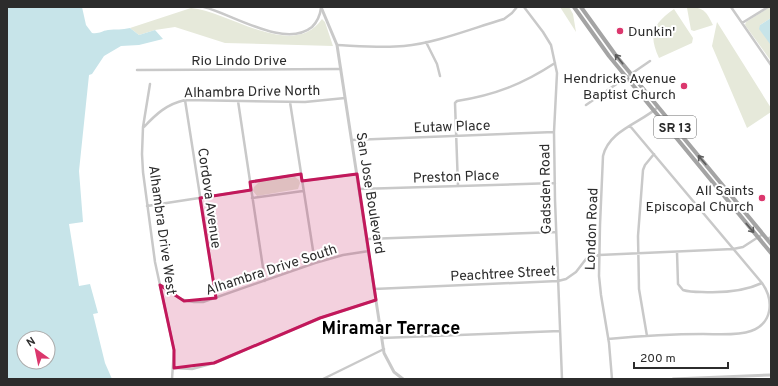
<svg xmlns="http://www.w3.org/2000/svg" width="778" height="386" font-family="Overpass,sans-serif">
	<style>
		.green { fill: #e6e9da }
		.water { fill: #c7e4e9; fill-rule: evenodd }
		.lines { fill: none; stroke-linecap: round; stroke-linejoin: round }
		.minor { stroke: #c9c9c9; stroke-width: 2.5 }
		.tertiary { stroke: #c9c9c9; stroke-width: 3 }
		.primary { stroke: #a4a4a4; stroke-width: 4 }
		.oneway { stroke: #5c5c5c }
		.marked { fill: #c2185b; fill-opacity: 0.2; stroke: #c2185b; stroke-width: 3; stroke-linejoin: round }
		.poi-dot { fill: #db376d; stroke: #fff; stroke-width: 1.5 }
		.labels { text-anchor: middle; stroke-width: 4; stroke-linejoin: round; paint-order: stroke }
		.shield { fill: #fff; stroke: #6b6b6b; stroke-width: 1 }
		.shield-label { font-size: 13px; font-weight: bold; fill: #2c2c2c }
		.poi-label { font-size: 14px; fill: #2c2c2c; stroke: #fff; text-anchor: end }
		.street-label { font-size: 14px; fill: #2c2c2c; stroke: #fff }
		.district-label { font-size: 18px; font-weight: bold; fill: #000; stroke: #fff }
	</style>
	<rect width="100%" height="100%" fill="#fff"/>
	<path class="green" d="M560,7H569L573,14L576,32Z
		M691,7C705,8 707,13 713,25L694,31L691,30L687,8Z
		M770,7H771V18L760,25L771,44V61L745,25L746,22Z
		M191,8C228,11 293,61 322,19L325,22L333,46L225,43L175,27L155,30L139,35L130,28Z
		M674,9L693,38L692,43L659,58C648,34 653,24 674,9Z
		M717,22L771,108V112L747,128L712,46Z
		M295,177L299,180L300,183L298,189L257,196L253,191L254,187L259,182Z"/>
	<path class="water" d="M7,7H82L86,25L92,33C100,34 101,31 108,30C116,29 122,30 130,28L139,35L155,30L163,39L139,45L121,46L104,56L92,74L89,75L79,171L83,222L69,224L79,286L90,284L98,313L93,314L105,363L112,379H7ZM24,338H48V362H24Z
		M771,18V44H770L759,29L760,25Z"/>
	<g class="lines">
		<path class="minor" d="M204,7C232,14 285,49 312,27C318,21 320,16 321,8
			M524,7L543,32L551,45L557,73L554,132L555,200L562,379
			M731,7L771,65
			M742,23L768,7
			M426,42L437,64L440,76
			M337,45C359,46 382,48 404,46C436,43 473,28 504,19L512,13L517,7
			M137,70L341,69
			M150,84L143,127L142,154L143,172L155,262L174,350L172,379
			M185,100L216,298
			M238,101L265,281
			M290,102L315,263
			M586,105L650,61
			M144,127C156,114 167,104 185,100L305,102L345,98
			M352,140L554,132
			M302,181L357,174
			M250,182L301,174
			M458,186L455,103L457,101C495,95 523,84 555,63
			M359,189L555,183
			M252,198L303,191
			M147,206L251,190
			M367,239L556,232
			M767,239L771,237
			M677,252L678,284L683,290C689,292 696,292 702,292C723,293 743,292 762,283
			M161,285C176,297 183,303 203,302L315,263L343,255L369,251
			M374,289L558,281L566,279L576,272L586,259L599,255L733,249L743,247L763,234
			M647,336L639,289L638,236L643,170L645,165L654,154
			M382,338L560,331
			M608,339C640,336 671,334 703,334C718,334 737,336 751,331C773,323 774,300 762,283L630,126
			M174,368L192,369L214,363L320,318L376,300
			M323,379L384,349
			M612,379L609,343L601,295L599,276L600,225L603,156C609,130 641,123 658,107"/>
		<path class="tertiary" d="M321,7L337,45L384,353L394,372L403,379
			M673,379L771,375"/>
		<path class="primary" d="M574,7L609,56L771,253
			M581,7L617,57L771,244"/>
	</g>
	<defs><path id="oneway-shaft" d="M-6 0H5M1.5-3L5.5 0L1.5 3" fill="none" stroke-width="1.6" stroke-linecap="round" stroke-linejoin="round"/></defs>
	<g class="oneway">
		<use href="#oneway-shaft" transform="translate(619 59) rotate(-129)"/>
		<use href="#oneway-shaft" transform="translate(702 160) rotate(-130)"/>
		<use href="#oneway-shaft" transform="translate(750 228) rotate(50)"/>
	</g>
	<path class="marked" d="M301,174L302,181L357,174L376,300L320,318L214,363L174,368V350L160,285L184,301L216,298L200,198L251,190L250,182Z"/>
	<g class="poi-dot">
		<circle cx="620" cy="31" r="4"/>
		<circle cx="684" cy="86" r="4"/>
		<circle cx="762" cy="198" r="4"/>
	</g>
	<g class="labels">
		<rect class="shield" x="654" y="116" width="42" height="22" rx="3"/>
		<g class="shield-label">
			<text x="675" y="132">SR 13</text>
		</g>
		<g class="poi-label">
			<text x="628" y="36" text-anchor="start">Dunkin'</text>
			<text x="676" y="83">Hendricks Avenue<tspan x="676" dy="16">Baptist Church</tspan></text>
			<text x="754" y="195">All Saints<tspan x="754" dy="16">Episcopal Church</tspan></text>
		</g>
		<g class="street-label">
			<text x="239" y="65">Rio Lindo Drive</text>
			<text transform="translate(252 91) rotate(-1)" y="5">Alhambra Drive North</text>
			<text transform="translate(452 126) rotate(-2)" y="5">Eutaw Place</text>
			<text transform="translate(456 176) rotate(-2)" y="5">Preston Place</text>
			<text transform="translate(545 189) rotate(-91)" y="5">Gadsden Road</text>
			<text transform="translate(371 193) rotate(81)" y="5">San Jose Boulevard</text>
			<text transform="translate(210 198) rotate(82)" y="5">Cordova Avenue</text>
			<text transform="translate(591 229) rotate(-88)" y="5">London Road</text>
			<text transform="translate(163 230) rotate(82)" y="5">Alhambra Drive West</text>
			<text transform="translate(271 269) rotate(-18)" y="5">Alhambra Drive South</text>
			<text transform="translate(503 273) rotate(-3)" y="5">Peachtree Street</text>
		</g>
		<g class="district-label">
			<text x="391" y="334">Miramar Terrace</text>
		</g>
	</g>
	<rect width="778" height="386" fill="none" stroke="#2c2c2c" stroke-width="16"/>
	<g transform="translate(36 350) rotate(327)"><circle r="19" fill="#ffffff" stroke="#ababab"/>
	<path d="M0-3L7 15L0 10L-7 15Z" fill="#db376d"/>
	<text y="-6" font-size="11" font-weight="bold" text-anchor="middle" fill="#2c2c2c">N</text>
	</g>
	<path d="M634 362v6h94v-6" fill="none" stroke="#2c2c2c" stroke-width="2"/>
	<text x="640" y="362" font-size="12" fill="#2c2c2c" stroke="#ffffff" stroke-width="3" paint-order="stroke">200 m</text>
</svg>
